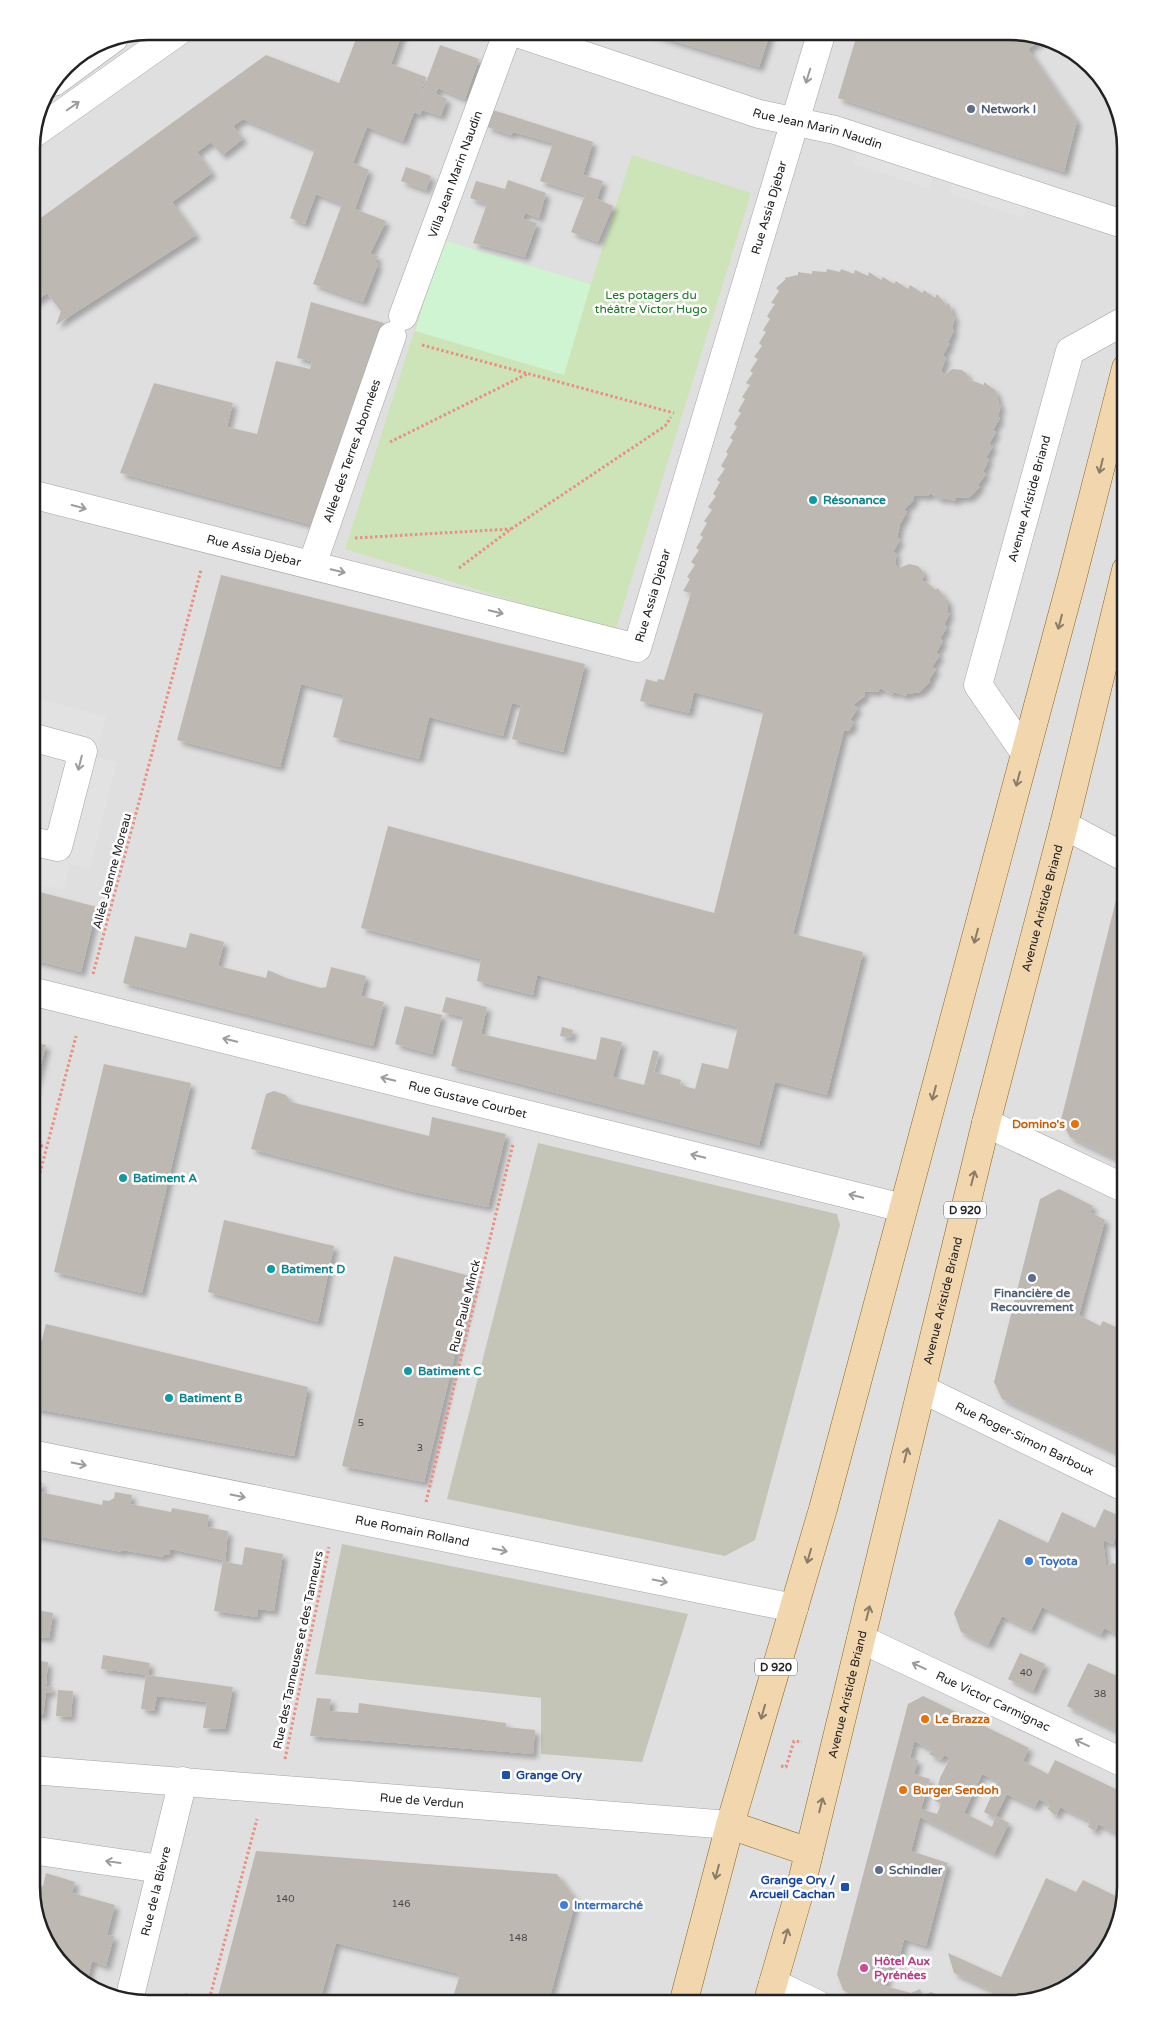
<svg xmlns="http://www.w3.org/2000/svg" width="1157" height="2035" font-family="'Varela Round',sans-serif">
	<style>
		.residential { fill: #e0dfdf }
		.construction { fill: #c4c5b6 }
		.grass { fill: #cce4b7 }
		.park { fill: #cef4d2 }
		.parking { fill: #e2e2e2 }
		.building { fill: #beb8b3; fill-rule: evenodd; filter: url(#shadow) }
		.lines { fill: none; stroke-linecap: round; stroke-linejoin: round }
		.minor-casing { stroke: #a3a3a3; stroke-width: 29 }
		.major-casing { stroke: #8d6713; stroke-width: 29 }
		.path { stroke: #ea8f82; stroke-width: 3; stroke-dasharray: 2.5 2.5; stroke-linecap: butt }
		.minor { stroke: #fff; stroke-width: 28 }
		.major { stroke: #f2d6ae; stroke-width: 28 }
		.oneway { stroke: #9c9c9c }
		.oneway2 { stroke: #8a7c68 }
		.service-dot { fill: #5c6f8a; stroke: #fff; stroke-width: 2 }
		.culture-dot { fill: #0f9aa8; stroke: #fff; stroke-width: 2 }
		.food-dot { fill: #e8710a; stroke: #fff; stroke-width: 2 }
		.shop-dot { fill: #3f7fe0; stroke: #fff; stroke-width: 2 }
		.transit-dot { fill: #1a4fb4; stroke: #fff; stroke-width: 2 }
		.hotel-dot { fill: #d1479c; stroke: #fff; stroke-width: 2 }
		.labels { text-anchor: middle; stroke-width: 5; stroke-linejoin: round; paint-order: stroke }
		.number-label { font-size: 10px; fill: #494846 }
		.shield { fill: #fff; stroke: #646464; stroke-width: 1 }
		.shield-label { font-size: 11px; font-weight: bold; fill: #222 }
		.service-label { font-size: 12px; font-weight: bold; fill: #4e5e75; stroke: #fff; text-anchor: start }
		.street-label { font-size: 12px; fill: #222; stroke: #fff }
		.park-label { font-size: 12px; fill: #1a7524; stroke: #fff }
		.culture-label { font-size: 12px; font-weight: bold; fill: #0d838f; stroke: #fff; text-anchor: start }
		.food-label { font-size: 12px; font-weight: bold; fill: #c56008; stroke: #fff; text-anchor: start }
		.shop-label { font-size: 12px; font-weight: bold; fill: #366cbe; stroke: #fff; text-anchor: start }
		.transit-label { font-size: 12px; font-weight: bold; fill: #164399; stroke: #fff; text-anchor: start }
		.hotel-label { font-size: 12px; font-weight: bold; fill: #b23c85; stroke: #fff; text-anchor: start }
		.rim { fill: none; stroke: #222; stroke-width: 2.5 }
	</style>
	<defs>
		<filter id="shadow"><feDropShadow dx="4.5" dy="4.5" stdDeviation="2.5" flood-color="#0004"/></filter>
	</defs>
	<rect width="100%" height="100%" fill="#f1efea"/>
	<path class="residential" d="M148,31L1017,32L1074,51L1114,96L1126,148V1888L1106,1952L1061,1992L1009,2004H140L83,1984L43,1939L31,1887V140L43,96L66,65L103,40Z"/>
	<path class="construction" d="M538,1143L837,1214L840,1225L755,1540L725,1556L447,1499Z
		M342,1544L688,1614L642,1762L541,1754V1698L315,1674Z"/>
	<path class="grass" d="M632,155L751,193L615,632L345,549L443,240L591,284Z"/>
	<path class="park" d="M443,240L591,284L564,375L415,331Z"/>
	<path class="parking" d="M857,152L933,177L929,188L853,164Z
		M952,184L1027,207L1023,218L949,193Z
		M31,696L106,717L96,757L117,762L90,869L70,864L63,890L31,882Z"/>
	<path class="building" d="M359,31H403L391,64L426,77L418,104L440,45L479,59L465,99L438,88L436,94L447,99L441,116L422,110L420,115L414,112L403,141L367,127L353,163L369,170L355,209L386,221L370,254L378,256L375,262L378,264L363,302L313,284L342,204L316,194L305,224L290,218L315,149L243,119L233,126L243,139L222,155L211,142L197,152L212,173L172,202L196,235L56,325L61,311L47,293L31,305V225L266,55L339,83Z
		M649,31H771L759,67L648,33Z
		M858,31L1017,32L1041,40L1028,49L1077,121L1064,172L838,98Z
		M493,110L593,142L583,175L603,181L597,199L613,206L598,242L571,232L585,195L540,181L553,143L513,132L511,135L487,127Z
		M406,167L431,176L426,190L401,181Z
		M508,180L546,193L539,218L525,213L523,219L537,223L525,257L473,243L487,204L470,198L476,181L505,189Z
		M827,269L840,272L841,269L854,274L855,270L868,276L869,272L881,280L883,277L894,284L896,281L908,289L910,285L922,293L924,290L935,298L937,294L946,305L949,303L953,316H955L952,329L954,330L948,343H950L943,355L946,358L941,371L945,375L952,369L962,370L967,374L969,382L970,380L984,385V382L996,391L999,404H1001L998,417L1000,418L993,430L996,432L989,444L993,446L986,458L989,459L983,472L986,474L978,485L980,487L970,497L956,498V501L943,498L942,500L930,493L928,496L913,495L914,500L904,510L907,512L900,524L897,538L900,540L893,552L897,554L895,561L897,569L909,564L918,566L924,573L922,583L925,581L936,590L938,588L946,600L948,599V613H950L944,625L947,627L940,639L943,641L936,653L940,655L932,667L936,669L929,680L930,682L920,692L907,694V696L893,692V695L880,688L878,692L864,691L865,696L853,705L858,708L850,720L854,722L849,731L844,730L793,934L863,952L827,1095L775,1082L759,1145L451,1066L464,1017L442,1012L446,997L487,1007L481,1034L596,1060L601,1037L622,1042L613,1077L644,1085L653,1050L659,1052L654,1072L681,1080L680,1085L695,1089L702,1063L728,1069L738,1027L537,975L533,995L477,981L481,959L361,928L388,826L714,913L764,710L694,692L689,713L640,701L646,679L657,682L658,679L664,680L691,593L683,591L690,579L687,577L695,565L691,562L699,550L696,548L703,537L700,535L707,523L704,521L712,510L708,507L716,496L713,494L720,482L717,480L725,469L721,466L728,454L726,452L733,440L730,438L737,427L734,424L741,413L738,411L745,399L742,397L750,385L746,383L753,373L750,371L758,359L754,357L762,346L759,343L766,332L763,330L770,319L767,316L775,304L771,303L779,291L776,288L786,279L784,278L798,275V272L812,274V271L826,272Z
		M311,302L384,323L316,526L120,473L154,383L233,403L227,427L257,434L276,361L310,369L312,361L297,358Z
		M221,575L585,664L563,752L512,739L521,705L512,703L503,736L429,717L419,759L333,737L344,695L301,684L280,767L177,740Z
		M36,891L97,907L81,972L31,959V907Z
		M1126,896V1164L1070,1137L1061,1120L1116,900Z
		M190,933L224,942L218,966L266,978L268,970L286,978L321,988L326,987L331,967L366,976L361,996L384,1002L373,1046L123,983L135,936L186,948Z
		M405,1006L442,1015L432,1054L395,1044Z
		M562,1027L573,1030L571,1038L560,1036Z
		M31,1041L46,1045L32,1097H31Z
		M104,1064L191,1083L142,1293L54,1272Z
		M274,1091L286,1095L291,1102L429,1136L432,1117L506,1134L488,1207L414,1192L251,1149L266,1094Z
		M1059,1189L1093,1206L1090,1212L1105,1220L1079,1315L1100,1326L1103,1321L1124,1331L1122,1337L1126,1339V1457L1002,1399L994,1382L1040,1199Z
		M224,1220L334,1246L318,1322L208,1292Z
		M394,1256L474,1277L424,1482L342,1466Z
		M46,1324L308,1387L294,1456L31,1408V1380Z
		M31,1481L42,1483L40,1492L102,1505L103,1500L109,1501L114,1498L115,1492L132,1495L130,1504L171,1512L172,1508L209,1515L207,1527L228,1531L225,1562L242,1565L245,1547L283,1554L274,1611L258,1609L257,1617L214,1611L223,1560L170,1549V1555L164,1554L163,1557L122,1550V1552L31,1535Z
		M1104,1509L1126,1519L1113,1544L1103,1540L1106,1566L1113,1563L1126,1569V1639L1104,1628L1101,1635L1042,1607L1031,1630L1002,1616L988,1645L961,1632L954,1613L999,1519L1048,1543L1062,1512L1095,1528Z
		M31,1609L53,1613L49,1638L31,1636Z
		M1020,1653L1045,1664L1033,1691L1008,1679Z
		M103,1655L150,1663L148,1675L101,1669Z
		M31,1660L48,1662L46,1686L52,1687L51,1693L46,1692L43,1715L31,1714Z
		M1088,1663L1126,1680V1726L1122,1734L1067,1706Z
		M146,1675L233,1687L225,1729L203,1728L207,1702L157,1696L154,1711L141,1709Z
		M58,1690L73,1691L71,1717L56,1716Z
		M923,1696L1029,1748L1023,1761L1048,1774L1055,1760L1126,1794L1125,1844L1119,1841L1122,1836L1098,1824L1095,1831L1088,1827L1090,1821L1060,1807L1056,1816L1048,1809L1050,1805L1039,1799L1035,1807L1007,1794L996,1816L1009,1823L994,1854L920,1817L911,1851L948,1863L926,1946L904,1939L898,1963L891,1961L885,1986L911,1993L920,1989L923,1995L931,1992L959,2003L963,1997L968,2000L971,1996L985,2004H867L843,1990L837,1974L908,1704ZM914,1741L932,1750L929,1754L941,1760L944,1755L950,1758L940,1778L934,1800L941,1804L937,1814L921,1809L930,1779L914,1774L918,1760L910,1758ZM982,1774L998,1781L984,1812L995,1818L992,1827L964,1813Z
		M317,1698L331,1699L329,1711L358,1713L359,1703L506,1723V1727L535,1730L533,1754L310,1736Z
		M256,1851L557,1874L576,1900L548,2004H451L460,1974L336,1943L319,2004H216Z
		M46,1873L75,1882L72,1893L115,1905L107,1935L114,1936L106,1966L92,1961L86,1985L43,1939L31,1883L43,1886Z
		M1046,1878L1076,1892L1083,1880L1122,1899L1106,1952L1061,1992L1017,2002L954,1973L948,1953L1001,1977Z
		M185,1993L193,1995L191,2004H182Z"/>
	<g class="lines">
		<defs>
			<g id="minor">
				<path id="s1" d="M511,31L759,114L835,130L1126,225"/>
				<path d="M54,82L114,38"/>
				<path d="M33,134L179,31"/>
				<path id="s2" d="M403,316L508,31"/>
				<path id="s3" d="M31,494L637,648L822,31"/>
				<path id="s4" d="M312,565L392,336"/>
				<path id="s5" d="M1025,753L978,685L1070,351L1126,320"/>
				<path d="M1064,825L1126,858"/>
				<path d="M31,841L58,847L83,751L31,737"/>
				<path id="s6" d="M31,991L903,1208"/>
				<path d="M986,1123L1126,1189"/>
				<path id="s7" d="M922,1389L1126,1488"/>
				<path id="s8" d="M31,1454L794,1608"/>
				<path id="s9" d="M861,1639L1126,1764"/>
				<path id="s10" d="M31,1770L730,1825"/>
				<path d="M31,1850L161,1869"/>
				<path d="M773,1983L817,2004"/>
				<path id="s11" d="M129,2000L183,1781"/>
			</g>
			<g id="major">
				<path d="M730,1825L809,1852"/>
				<path d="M683,2004L730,1825L823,1509L1073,575L1126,368"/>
				<path id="s12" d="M767,2004L800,1890L986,1123L1064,825L1126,570"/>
			</g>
		</defs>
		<use href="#minor" class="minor-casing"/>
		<use href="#major" class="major-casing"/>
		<path class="path" d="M422,345L674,413
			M390,442L527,374
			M355,538L511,529
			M459,568L511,529L665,426L671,417
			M93,974L201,570
			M31,1143L46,1147
			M31,1207L76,1036
			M426,1502L513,1144
			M285,1759L329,1547
			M781,1766L786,1767L794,1741L802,1742
			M208,2004L257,1819"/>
		<use href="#minor" class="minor"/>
		<use href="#major" class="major"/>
	</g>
	<defs><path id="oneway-shaft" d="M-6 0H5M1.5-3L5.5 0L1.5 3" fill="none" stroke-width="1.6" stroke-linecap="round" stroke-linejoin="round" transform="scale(1.25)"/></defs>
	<g class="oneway">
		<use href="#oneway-shaft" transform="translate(808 76) rotate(107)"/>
		<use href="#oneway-shaft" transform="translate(73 106) rotate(-35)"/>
		<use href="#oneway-shaft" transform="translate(79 507) rotate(15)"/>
		<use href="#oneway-shaft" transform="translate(338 571) rotate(14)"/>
		<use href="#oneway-shaft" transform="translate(496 612) rotate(14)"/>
		<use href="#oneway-shaft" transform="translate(80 763) rotate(104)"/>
		<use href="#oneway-shaft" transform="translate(230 1040) rotate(-166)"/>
		<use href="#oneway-shaft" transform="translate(388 1079) rotate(-166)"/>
		<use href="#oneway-shaft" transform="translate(698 1156) rotate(-166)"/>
		<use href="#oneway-shaft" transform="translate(856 1196) rotate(-166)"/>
		<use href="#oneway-shaft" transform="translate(79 1464) rotate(11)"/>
		<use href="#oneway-shaft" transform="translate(238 1496) rotate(11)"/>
		<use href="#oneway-shaft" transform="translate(500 1550) rotate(11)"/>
		<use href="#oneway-shaft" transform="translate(660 1581) rotate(11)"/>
		<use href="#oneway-shaft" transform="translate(919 1666) rotate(-155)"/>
		<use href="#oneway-shaft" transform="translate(1082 1743) rotate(-155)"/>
		<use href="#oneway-shaft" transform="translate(113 1862) rotate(-172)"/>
	</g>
	<g class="oneway2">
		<use href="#oneway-shaft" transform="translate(1101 466) rotate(104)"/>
		<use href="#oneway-shaft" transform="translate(1060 622) rotate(105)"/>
		<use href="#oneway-shaft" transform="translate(1018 779) rotate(105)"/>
		<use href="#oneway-shaft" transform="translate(976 936) rotate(105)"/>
		<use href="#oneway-shaft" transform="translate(934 1093) rotate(105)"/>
		<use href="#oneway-shaft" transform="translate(973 1178) rotate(-76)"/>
		<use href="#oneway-shaft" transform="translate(906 1455) rotate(-76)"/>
		<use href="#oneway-shaft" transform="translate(809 1556) rotate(106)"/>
		<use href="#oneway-shaft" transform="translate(868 1613) rotate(-76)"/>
		<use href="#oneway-shaft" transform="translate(763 1712) rotate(106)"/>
		<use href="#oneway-shaft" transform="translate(821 1805) rotate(-76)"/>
		<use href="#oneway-shaft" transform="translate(717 1872) rotate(105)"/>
		<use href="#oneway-shaft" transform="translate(786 1936) rotate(-74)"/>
	</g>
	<g class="service-dot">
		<circle cx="971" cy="109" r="5"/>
		<circle cx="1032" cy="1278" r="5"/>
		<circle cx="879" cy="1870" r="5"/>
	</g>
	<g class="culture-dot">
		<circle cx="813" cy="500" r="5"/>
		<circle cx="123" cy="1178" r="5"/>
		<circle cx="271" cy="1269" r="5"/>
		<circle cx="408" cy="1371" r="5"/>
		<circle cx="169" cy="1398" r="5"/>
	</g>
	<g class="food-dot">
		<circle cx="1075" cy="1124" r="5"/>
		<circle cx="925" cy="1719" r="5"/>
		<circle cx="903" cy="1790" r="5"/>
	</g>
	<g class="shop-dot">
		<circle cx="1029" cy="1561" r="5"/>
		<circle cx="564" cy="1905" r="5"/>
	</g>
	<g class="transit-dot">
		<rect x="501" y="1770" width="10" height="10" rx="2.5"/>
		<rect x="840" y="1882" width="10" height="10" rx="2.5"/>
	</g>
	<circle class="hotel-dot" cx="864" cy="1968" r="5"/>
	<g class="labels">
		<g class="number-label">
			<text x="361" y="1426">5</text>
			<text x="420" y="1451">3</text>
			<text x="1026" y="1676">40</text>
			<text x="1100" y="1697">38</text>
			<text x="285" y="1902">140</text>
			<text x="401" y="1907">146</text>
			<text x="518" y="1941">148</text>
		</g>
		<g class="shield">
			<rect x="944" y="1201.5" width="42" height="17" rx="4"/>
			<rect x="755" y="1658.5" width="42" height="17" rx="4"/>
		</g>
		<g class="shield-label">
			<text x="965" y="1214">D 920</text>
			<text x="776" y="1671">D 920</text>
		</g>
		<g class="service-label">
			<text x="981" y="113">Network I</text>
			<text x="1032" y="1297" text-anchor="middle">Financière de<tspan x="1032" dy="14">Recouvrement</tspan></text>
			<text x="889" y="1874">Schindler</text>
		</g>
		<g class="street-label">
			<text dy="4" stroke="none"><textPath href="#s1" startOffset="322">Rue Jean Marin Naudin</textPath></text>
			<text dy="4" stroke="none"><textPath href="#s2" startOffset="151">Villa Jean Marin Naudin</textPath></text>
			<text dy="4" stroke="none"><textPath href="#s3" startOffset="1085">Rue Assia Djebar</textPath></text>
			<text dy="4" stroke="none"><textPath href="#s4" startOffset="121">Allée des Terres Abonnées</textPath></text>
			<text dy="4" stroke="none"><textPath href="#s5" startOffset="276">Avenue Aristide Briand</textPath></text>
			<text dy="4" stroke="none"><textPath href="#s3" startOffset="230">Rue Assia Djebar</textPath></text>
			<text dy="4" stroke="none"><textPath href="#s3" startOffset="680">Rue Assia Djebar</textPath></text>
			<text transform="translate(112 871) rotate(-75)" y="4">Allée Jeanne Moreau</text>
			<text dy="4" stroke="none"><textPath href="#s12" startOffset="1130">Avenue Aristide Briand</textPath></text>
			<text dy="4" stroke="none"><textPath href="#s6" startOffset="450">Rue Gustave Courbet</textPath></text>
			<text dy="4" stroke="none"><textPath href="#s12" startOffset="725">Avenue Aristide Briand</textPath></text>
			<text transform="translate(465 1306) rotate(-76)" y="4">Rue Paule Minck</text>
			<text dy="4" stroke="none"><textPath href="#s7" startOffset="114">Rue Roger-Simon Barboux</textPath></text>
			<text dy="4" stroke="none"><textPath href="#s8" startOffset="389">Rue Romain Rolland</textPath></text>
			<text transform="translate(298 1650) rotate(-78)" y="4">Rue des Tanneuses et des Tanneurs</text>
			<text dy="4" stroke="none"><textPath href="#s12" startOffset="320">Avenue Aristide Briand</textPath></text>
			<text dy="4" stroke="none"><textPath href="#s9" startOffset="146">Rue Victor Carmignac</textPath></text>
			<text dy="4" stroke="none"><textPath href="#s10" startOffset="392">Rue de Verdun</textPath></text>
			<text dy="4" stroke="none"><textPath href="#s11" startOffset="112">Rue de la Bièvre</textPath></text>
		</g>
		<g class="park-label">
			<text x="651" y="299">Les potagers du<tspan x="651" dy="14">théâtre Victor Hugo</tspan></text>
		</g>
		<g class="culture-label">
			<text x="823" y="504">Résonance</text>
			<text x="133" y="1182">Batiment A</text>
			<text x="281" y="1273">Batiment D</text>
			<text x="418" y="1375">Batiment C</text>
			<text x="179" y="1402">Batiment B</text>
		</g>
		<g class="food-label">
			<text x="1065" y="1128" text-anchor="end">Domino's</text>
			<text x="935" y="1723">Le Brazza</text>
			<text x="913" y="1794">Burger Sendoh</text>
		</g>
		<g class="shop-label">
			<text x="1039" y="1565">Toyota</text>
			<text x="574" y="1909">Intermarché</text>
		</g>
		<g class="transit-label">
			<text x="516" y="1779">Grange Ory</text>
			<text x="835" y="1884" text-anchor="end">Grange Ory /<tspan x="835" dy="14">Arcueil Cachan</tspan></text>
		</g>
		<g class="hotel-label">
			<text x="874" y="1965">Hôtel Aux<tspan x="874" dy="14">Pyrénées</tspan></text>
		</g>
	</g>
	<path d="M0 0H1157V2035H0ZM148 40H1009A108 108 0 0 1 1117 148V1887A108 108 0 0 1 1009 1995H148A108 108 0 0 1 40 1887V148A108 108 0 0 1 148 40Z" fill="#fff" fill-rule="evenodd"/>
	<path class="rim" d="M148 40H1009A108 108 0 0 1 1117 148V1887A108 108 0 0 1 1009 1995H148A108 108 0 0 1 40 1887V148A108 108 0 0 1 148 40Z"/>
</svg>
